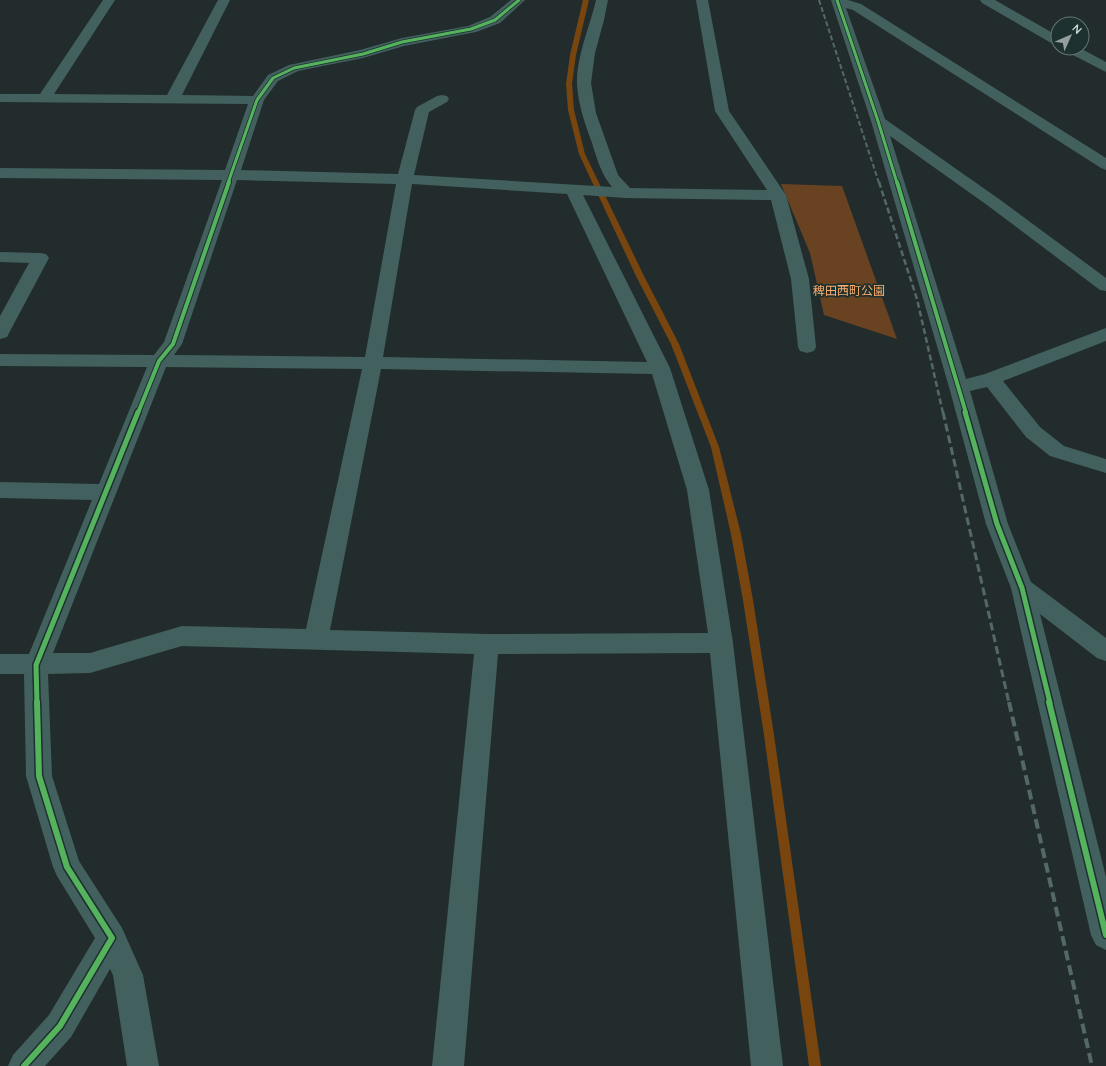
<svg xmlns="http://www.w3.org/2000/svg" width="1106" height="1066" font-family="Quicksand,'Noto Sans JP',sans-serif">
	<style>
		.green { fill: #694321 }
		.lines { fill: none; stroke-linecap: round; stroke-linejoin: round }
		.stream { fill: #79450f; fill-rule: evenodd }
		.minor { fill: #42605e; fill-rule: evenodd }
		.rail-far3 { stroke: #536867; stroke-width: 2; stroke-dasharray: 5 2.5; stroke-linecap: butt }
		.rail-far2 { stroke: #536867; stroke-width: 2.5; stroke-dasharray: 6 3; stroke-linecap: butt }
		.rail-far1 { stroke: #536867; stroke-width: 3; stroke-dasharray: 8 4; stroke-linecap: butt }
		.rail { stroke: #536867; stroke-width: 4; stroke-dasharray: 10 5; stroke-linecap: butt }
		.cycleway-far3-casing { stroke: #1d3130; stroke-width: 4.5 }
		.cycleway-far2-casing { stroke: #1d3130; stroke-width: 6 }
		.cycleway-far1-casing { stroke: #1d3130; stroke-width: 8 }
		.cycleway-casing { stroke: #1d3130; stroke-width: 9 }
		.cycleway-far3 { stroke: #56b35d; stroke-width: 3 }
		.cycleway-far2 { stroke: #56b35d; stroke-width: 4 }
		.cycleway-far1 { stroke: #56b35d; stroke-width: 5 }
		.cycleway { stroke: #56b35d; stroke-width: 6 }
		.labels { text-anchor: middle; stroke-width: 3.5; stroke-linejoin: round; paint-order: stroke }
		.park-label { font-size: 12px; fill: #feac69; stroke: #1d3130 }
	</style>
	<rect width="100%" height="100%" fill="#222c2c"/>
	<path class="green" d="M781,184L842,186L897,339L824,315L810,253Z"/>
	<g class="lines">
		<path class="stream" d="M583,0H589L576,55L572,84L574,110L585,154L644,276L679,344L719,447L741,534L753,600L774,735L821,1066H809L764,735L743,600L731,534L711,447L671,344L636,276L579,154L568,110L566,84L570,55Z"/>
		<path class="minor" d="M103,0H115L54,94L167,95L218,0H230L182,95L253,96L268,75L289,65L360,50L402,38L468,26L490,17L511,0H525L500,23L476,32L404,46L363,58L298,71L278,81L264,100L241,170L398,174L415,110L417,107L437,96L442,95L447,96L449,99L447,102L429,112L414,175L612,187C601,174 597,159 592,143C585,124 578,104 577,84C576,58 590,26 596,0H608L604,20L595,53L591,83L596,113L618,175L630,188L767,190L715,111L696,0H708L729,111L786,195L809,279L816,347L814,351L807,353L800,351L798,347L791,279L771,200L625,198L583,195L670,368L709,490L733,643L783,1066H751L710,653L498,654L464,1066H432L474,654L182,646L90,673L48,674L52,776L79,861L122,928L143,975L159,1066H127L113,975L110,969L71,1037L45,1066H8L13,1055L49,1015L95,938L57,876L53,867L26,776L24,674H0V654H29L92,500L0,498V482L99,484L147,367L0,366V354L154,355L164,342L222,180L0,178V168L225,170L248,104L0,102V94H40ZM237,180L396,184L365,357L174,355L182,344ZM412,184L567,194L647,362L383,357ZM166,367L362,369L306,629L182,626L90,653H53ZM381,369L652,374L687,490L708,633L487,634L330,630Z
			M831,0H848L861,4L1106,158V170L1101,168L853,10L846,8L885,119L999,199L1106,278V291L1100,290L987,205L890,136L966,379L985,374L1106,328V341L1003,381L1040,427L1064,446L1106,459V473L1050,456L1026,437L987,387L970,391L1008,524L1031,582L1106,638V661L1097,658L1040,614L1106,877V950L1096,945L1091,935L1011,588L986,524L949,387L871,121Z
			M980,0H995L1058,36V45L1053,44L982,3Z
			M1063,48H1080L1106,62V72L1065,51Z
			M0,252L40,253L46,254L49,258L9,333L7,337L0,339V316L29,263L0,262Z"/>
		<path class="rail-far3" d="M819,0L879,183"/>
		<path class="rail-far2" d="M879,182L917,299L943,413"/>
		<path class="rail-far1" d="M943,412L1009,703"/>
		<path class="rail" d="M1009,702L1092,1066"/>
		<defs>
			<path id="cycleway-far3" d="M837,0L878,121L897,183
				M228,183L257,100L273,78L294,68L363,54L402,42L471,29L495,20L519,0"/>
			<path id="cycleway-far2" d="M897,182L966,413
				M138,413L159,361L173,344L229,182"/>
			<path id="cycleway-far1" d="M965,412L997,524L1022,588L1050,703
				M37,703L36,665L138,412"/>
			<path id="cycleway" d="M1049,702L1106,935
				M24,1066L60,1026L112,938L67,867L39,776L37,702"/>
		</defs>
		<use href="#cycleway-far3" class="cycleway-far3-casing"/>
		<use href="#cycleway-far2" class="cycleway-far2-casing"/>
		<use href="#cycleway-far1" class="cycleway-far1-casing"/>
		<use href="#cycleway" class="cycleway-casing"/>
		<use href="#cycleway-far3" class="cycleway-far3"/>
		<use href="#cycleway-far2" class="cycleway-far2"/>
		<use href="#cycleway-far1" class="cycleway-far1"/>
		<use href="#cycleway" class="cycleway"/>
	</g>
	<g class="labels">
		<g class="park-label">
			<text x="849" y="295">稗田西町公園</text>
		</g>
	</g>
	<g transform="translate(1070 36) rotate(45)"><circle r="19" fill="#1d3130" stroke="#657675"/>
	<path d="M0-3L7 15L0 10L-7 15Z" fill="#949f9e"/>
	<text y="-6" font-size="11" font-weight="bold" text-anchor="middle" fill="#d1dddc">N</text>
	</g>
</svg>
